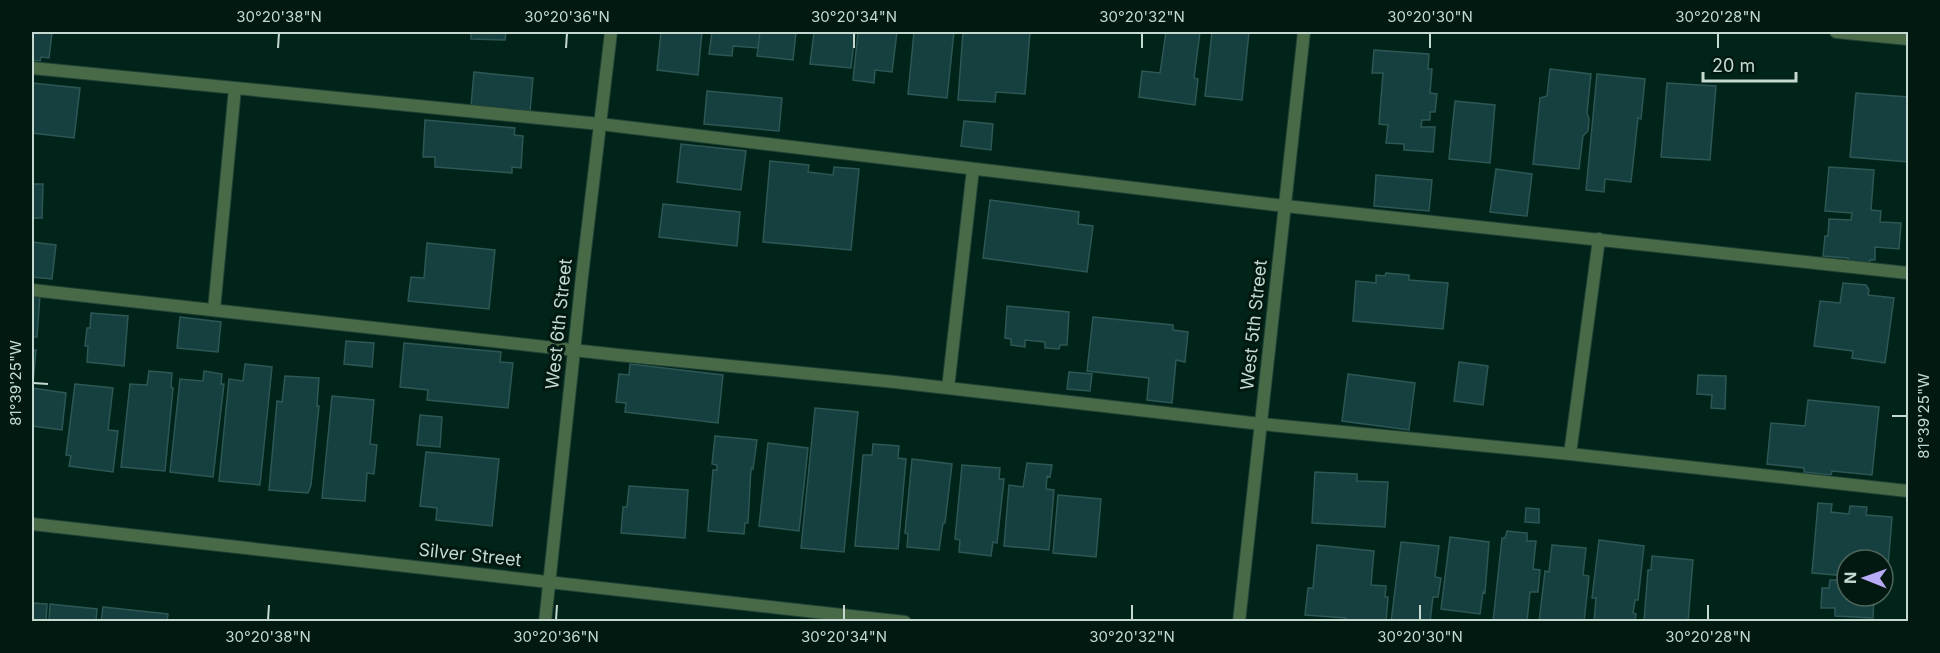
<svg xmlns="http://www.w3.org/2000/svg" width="1940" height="653" font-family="Inter,sans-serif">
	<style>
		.building { fill: #15403f; stroke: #2d5755; stroke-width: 1.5 }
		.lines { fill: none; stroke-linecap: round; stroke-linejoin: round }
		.service-casing { stroke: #204136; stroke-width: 14 }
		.minor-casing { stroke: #204136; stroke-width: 14 }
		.service { stroke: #486a46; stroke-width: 12 }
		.minor { stroke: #486a46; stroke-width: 12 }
		.ticks { fill: none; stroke: #c5d9d0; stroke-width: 2 }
		.labels { text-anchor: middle; stroke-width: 6; stroke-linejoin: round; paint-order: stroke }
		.street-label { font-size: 18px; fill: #c5d9d0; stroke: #011911 }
		.neatline { fill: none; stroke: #c5d9d0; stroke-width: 2 }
		.ticks-label { font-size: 15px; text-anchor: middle; fill: #c5d9d0 }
	</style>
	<rect width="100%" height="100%" fill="#002419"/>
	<path class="building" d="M32,32H52L49,58L41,57L40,61L32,60Z
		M471,32H506L505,40L471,39Z
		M661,32H702L698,75L657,70Z
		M712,32H760L758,48L733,46L732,56L709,54Z
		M760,32H796L793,60L757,56Z
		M814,32H855L851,68L810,64Z
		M858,32H897L892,72L875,70L874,83L853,80Z
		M914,32H954L947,98L908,94Z
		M963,32H1030L1025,94L996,92L995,102L958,100Z
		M1166,32H1200L1194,78L1198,79L1195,105L1139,97L1142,71L1160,73Z
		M1212,32H1249L1242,100L1205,96Z
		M1374,50L1429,54L1428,69H1432L1430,93L1437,94L1435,112H1430V120H1422L1421,127H1435L1433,152L1404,150V144L1386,143L1388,125L1379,124L1383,73H1372Z
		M1550,69L1591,74L1587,113L1589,119L1588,131L1583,136L1579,169L1533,164L1540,98L1547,96Z
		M474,72L533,78L530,111L471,106Z
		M1597,74L1645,79L1641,119L1638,118L1631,182L1605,179L1604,192L1586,190Z
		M32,83L80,88L74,138L32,133Z
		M1667,83L1716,86L1710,160L1661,157Z
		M707,91L782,98L779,131L704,124Z
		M1856,93L1908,97V162L1850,157Z
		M1455,101L1495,105L1490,163L1449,159Z
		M425,120L515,128L514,135L523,136L521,168L512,167V173L435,167V157H423Z
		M964,121L993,124L991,150L961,146Z
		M681,144L746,151L741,190L677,182Z
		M770,161L809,165L808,172L833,175L834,167L859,169L851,250L763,242Z
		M1829,167L1874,170L1871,210L1881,211L1880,222L1901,223L1899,249L1875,247V260H1870V263L1848,262V258L1823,256L1825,236H1828L1829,219L1851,220L1852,213L1825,211Z
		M1496,169L1532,174L1527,216L1490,212Z
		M1376,175L1432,180L1429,211L1374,206Z
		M32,184H43L42,218H32Z
		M990,200L1079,212L1078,224L1093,226L1087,272L983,258Z
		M663,204L740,212L737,246L659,237Z
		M32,242L56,245L52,279L32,277Z
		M427,243L495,250L489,309L408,301L411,277L424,278Z
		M1386,273L1409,275V280L1448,283L1443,329L1353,321L1356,281L1376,283V275L1385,276Z
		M1843,283L1866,285L1869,290L1868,295L1894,298L1885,363L1852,358L1853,351L1814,346L1820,301L1840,303Z
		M32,294L40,295L37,337H32Z
		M1007,306L1069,312L1067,345H1060L1059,349L1045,348V342L1025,340V347L1011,345V339L1005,338Z
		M91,313L128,316L124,366L87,362L88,346H85L87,328H90Z
		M180,317L221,322L218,352L177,348Z
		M1093,317L1173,325V330L1188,332L1185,362L1176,360L1172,403L1147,400L1149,378L1087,371Z
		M346,341L374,343L372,367L344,364Z
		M404,343L501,352L500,362L513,363L508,408L427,400L428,390L400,387Z
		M32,350H36L33,384H32Z
		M1459,362L1488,366L1483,405L1454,401Z
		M245,364L272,367L260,485L219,481L229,379L243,381Z
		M630,364L723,375L718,423L625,412L626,403L616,402L619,374L629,375Z
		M149,371L172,373L171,387L173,388L165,471L121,467L130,384L147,385Z
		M204,371L222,374L221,384H224L213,477L170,472L180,379L203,381Z
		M1069,372L1092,374L1090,391L1067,389Z
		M1348,374L1415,383L1409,430L1342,421Z
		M1698,375L1726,376L1725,409L1711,408L1712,395L1697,394Z
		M285,376L319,378L317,406H319L311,485L308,493L269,490L277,401L282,402Z
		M75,384L113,388L108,430L118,431L113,472L69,466L71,456L66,455Z
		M32,388L66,393L62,430L32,426Z
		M332,396L374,400L370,444L377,445L374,474L367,473L365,501L322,498Z
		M1808,400L1879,407L1872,475L1832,471L1831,475L1804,472V468L1767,464L1771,423L1805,426Z
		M815,408L858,412L844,552L801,548Z
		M420,415L442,417L440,447L417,445Z
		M715,436L757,440L753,469L751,468L748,523H745L744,534L708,531L713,470H717V465L712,464Z
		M768,443L808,448L799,531L759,526Z
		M873,444L899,446L898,458L906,459L898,549L855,546L863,455H872Z
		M426,452L499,459L492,526L436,520L437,508L420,506Z
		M912,459L952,464L945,523H943L939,550L907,547L908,534L905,533Z
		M1027,463L1052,465L1050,477L1047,476L1046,489L1054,490L1049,550L1004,546L1009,485L1023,487Z
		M962,465L1000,468L999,479H1004L997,543L993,542L991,556L959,552L960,540L955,539Z
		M1315,472L1357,474V481L1388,482L1385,527L1312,523Z
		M629,486L688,490L685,538L621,533L623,507H627Z
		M1058,495L1101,499L1096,557L1053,553Z
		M1818,503L1832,504L1831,512L1849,514L1850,506L1867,507L1866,515L1892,517L1887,579L1883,578V560H1847V576L1812,573Z
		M1526,508L1539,509V523L1525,522Z
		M1507,531L1527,533V541H1536L1533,569L1540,570L1538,592H1530L1527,622H1493L1502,538H1505Z
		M1450,537L1489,542L1485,593L1483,592L1480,614L1441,609Z
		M1599,540L1644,546L1638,600H1635L1633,613L1636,614L1635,622H1594L1596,598H1592Z
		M1401,542L1439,546L1435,577L1441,578L1438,597H1433L1430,622H1391Z
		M1317,545L1374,551L1371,585L1386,586L1385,597H1388L1386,622L1365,620L1364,622H1346V618L1305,615L1308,588H1313Z
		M1552,545L1586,548L1583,575L1589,576L1584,622H1539L1545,571L1549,572Z
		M1652,556L1693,560L1688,622H1644L1648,570H1651Z
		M1830,580H1843L1842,589H1847V596H1874L1873,618L1835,616V608H1821L1822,588H1829Z
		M32,603L47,604L46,622H32Z
		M50,604L97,609L96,622H49Z
		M103,607L168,614L167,622H101Z"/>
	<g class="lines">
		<defs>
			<path id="service" d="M32,68L600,124L1285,206L1908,273
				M32,290L618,355L895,382L1261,424L1570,454L1908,491
				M214,310L235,88
				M948,388L973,169
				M1570,454L1599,239"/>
			<path id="minor" d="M1836,32L1908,39
				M32,524L905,622
				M545,622L582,276L611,32
				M1239,622L1304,32"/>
		</defs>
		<use href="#service" class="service-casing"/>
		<use href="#minor" class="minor-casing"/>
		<use href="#service" class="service"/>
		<use href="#minor" class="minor"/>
	</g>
	<path class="ticks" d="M278,48L279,33M566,48L567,33M854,48V33M1142,48V33M1430,48V33M1718,48V33M33,383L48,384M1892,416H1907M268,620L269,605M556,620L557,605M844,620V605M1132,620V605M1420,620V605M1708,620V605"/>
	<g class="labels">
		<g class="street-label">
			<text transform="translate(559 324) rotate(-84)" y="6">West 6th Street</text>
			<text transform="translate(1254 325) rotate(-84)" y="6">West 5th Street</text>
			<text transform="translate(470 555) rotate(6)" y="6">Silver Street</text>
		</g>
	</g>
	<rect width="1940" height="653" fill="none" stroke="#011911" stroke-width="66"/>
	<g transform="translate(1865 578) rotate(271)"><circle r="28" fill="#011911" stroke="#4f665d" stroke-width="1.5"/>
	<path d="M0-4.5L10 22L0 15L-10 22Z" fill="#b8abf7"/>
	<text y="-9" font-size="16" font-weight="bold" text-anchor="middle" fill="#c5d9d0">N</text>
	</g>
	<path d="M1703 72v9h93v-9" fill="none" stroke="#c5d9d0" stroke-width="3"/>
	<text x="1712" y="72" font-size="18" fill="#c5d9d0" stroke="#011911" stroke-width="4.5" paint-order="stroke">20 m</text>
	<rect x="33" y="33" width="1874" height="587" class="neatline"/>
	<g class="ticks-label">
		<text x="279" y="22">30°20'38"N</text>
		<text x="567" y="22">30°20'36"N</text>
		<text x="854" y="22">30°20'34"N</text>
		<text x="1142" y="22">30°20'32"N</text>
		<text x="1430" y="22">30°20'30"N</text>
		<text x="1718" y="22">30°20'28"N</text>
		<text transform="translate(16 383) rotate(-90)" y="5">81°39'25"W</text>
		<text transform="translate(1924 416) rotate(-90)" y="5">81°39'25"W</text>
		<text x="268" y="642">30°20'38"N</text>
		<text x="556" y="642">30°20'36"N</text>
		<text x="844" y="642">30°20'34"N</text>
		<text x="1132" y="642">30°20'32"N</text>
		<text x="1420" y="642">30°20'30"N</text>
		<text x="1708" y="642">30°20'28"N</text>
	</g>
</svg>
